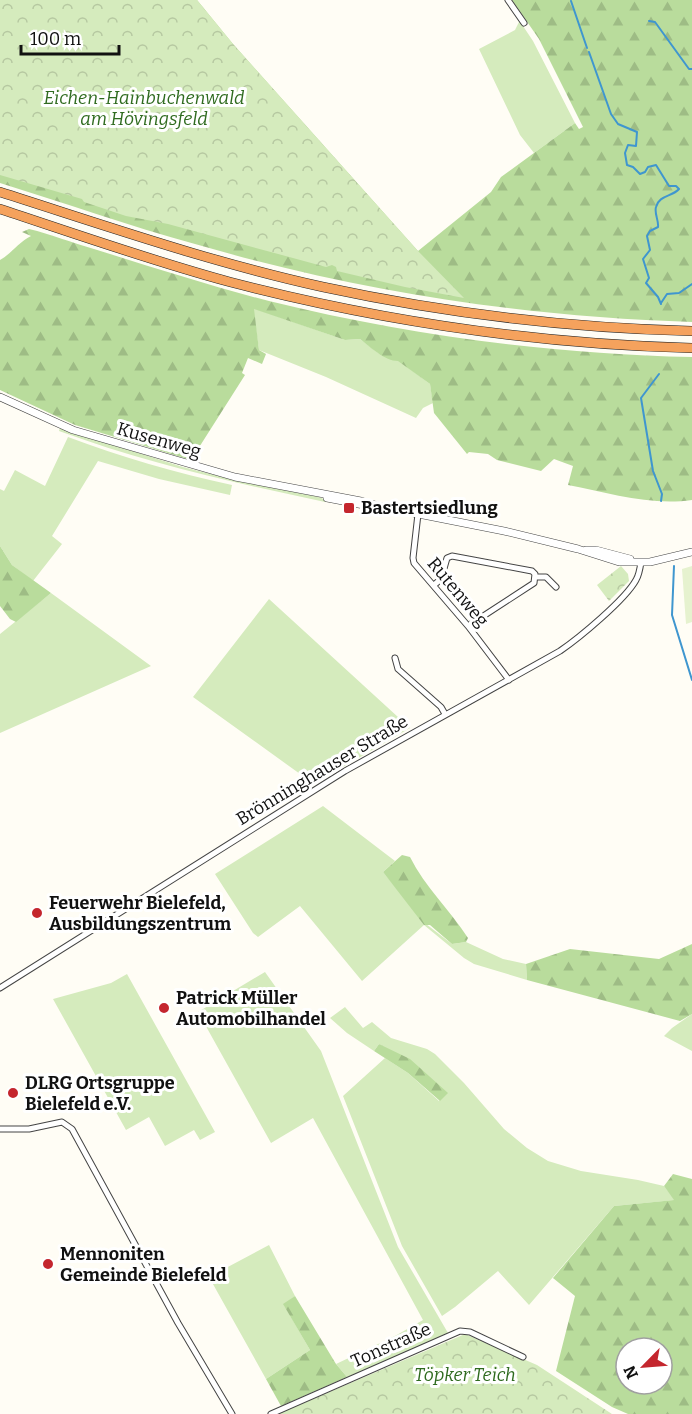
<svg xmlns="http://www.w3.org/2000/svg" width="692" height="1414" font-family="Bitter,serif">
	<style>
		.grass { fill: #d5ebbd }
		.forest { fill: url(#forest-firs); fill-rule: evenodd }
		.park { fill: url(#park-crowns) }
		.pitch { fill: #e6f2cf }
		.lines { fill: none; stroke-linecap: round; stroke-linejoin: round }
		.stream { stroke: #3f96cf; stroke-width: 2 }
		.minor-casing { stroke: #444; stroke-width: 7 }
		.tertiary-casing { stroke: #444; stroke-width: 8 }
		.motorway-casing { stroke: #222; stroke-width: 10 }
		.minor { stroke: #fff; stroke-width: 5 }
		.tertiary { stroke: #fff; stroke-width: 7 }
		.motorway { stroke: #f5a25d; stroke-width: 9 }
		.poi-dot { fill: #c4262e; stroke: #fff; stroke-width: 2 }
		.labels { text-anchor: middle; stroke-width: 6; stroke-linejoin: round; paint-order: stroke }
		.park-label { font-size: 18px; font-style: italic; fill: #2f6b1f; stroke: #fff }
		.street-label { font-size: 18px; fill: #111; stroke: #fff }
		.poi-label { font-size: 18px; font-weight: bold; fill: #111; stroke: #fff; text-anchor: start }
	</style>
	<defs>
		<pattern id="forest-firs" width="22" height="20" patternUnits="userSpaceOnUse" patternTransform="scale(1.5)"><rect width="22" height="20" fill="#b9dc9c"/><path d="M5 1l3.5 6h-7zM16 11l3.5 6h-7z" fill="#9ebc85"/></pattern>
		<pattern id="park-crowns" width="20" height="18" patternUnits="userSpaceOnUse" patternTransform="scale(1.5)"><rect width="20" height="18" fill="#d5ebbd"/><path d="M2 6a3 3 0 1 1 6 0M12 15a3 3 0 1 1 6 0" fill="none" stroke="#b6c8a1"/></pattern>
	</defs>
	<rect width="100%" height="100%" fill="#fffdf5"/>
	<path class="grass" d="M517,17L533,41L575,123L534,153L520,135L479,49L515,30L519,22Z
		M253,308L345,340L360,339L378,353L398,360L430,384L433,403L423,408L416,418L326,377L259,350Z
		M60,428L183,467L231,479L319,497L326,500L325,502C235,483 146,463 59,431Z
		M68,437C121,457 176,473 232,485L230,495L159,479L98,461L52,536L62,544L33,581L12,565L0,546V489L4,491L15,470L45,486Z
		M51,593L151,666L0,733V634Z
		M269,599L410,728L314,784L193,697Z
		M323,806L395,861L383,872L426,924L452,944L466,942L503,959L526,964L527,980L474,964L464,958L424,925L362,981L300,906L258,937L253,933L215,874Z
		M265,972L321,1051L398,1247L448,1333L391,1359L347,1377L336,1364L395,1336L423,1320L313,1118L271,1143L198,1012Z
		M127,974L215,1132L200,1140L194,1130L165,1146L149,1117L126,1130L53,999L111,983Z
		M345,1007L363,1028L372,1022L391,1038L427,1049L435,1054L464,1083L504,1129L527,1148L548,1161L581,1171L638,1180L664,1186L675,1200L614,1206L529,1305L498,1271L455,1307L442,1316L402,1246L343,1096L385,1058L408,1073L439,1101L447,1093L379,1044L374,1051L347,1033L330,1018Z
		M692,1014V1051L664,1036L672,1028Z
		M269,1245L295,1296L284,1305L310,1350L266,1379L209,1277Z"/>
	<path class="forest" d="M0,0H197L233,44L418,251L491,192L501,177L575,123L579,129L583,127L539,39L512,0H692V322C524,317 356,291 195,244C129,226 65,203 0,183Z
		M29,229C51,234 72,243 94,249C152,267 210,286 269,301C407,335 550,354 692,357V500C650,506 609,493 568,485L573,466L554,459L541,471L497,460L488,454L469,452L467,454L434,413L430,384L398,361C385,361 370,347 360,339L345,340L254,309L259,350L266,354L262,364L248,358L242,373L245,375L191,460L75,425L0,390V260C12,253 19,242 31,236L22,232Z
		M0,546L12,565L51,593L16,622L10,619L0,606Z
		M402,855L410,857C425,887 450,910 468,938L466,942L452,944L430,925H424L383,872Z
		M692,944V1014L680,1021L527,980L526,964L570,949L659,959Z
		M379,1044L410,1059L448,1093L440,1101L408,1073L374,1051Z
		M673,1174L692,1179V1414H628L612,1407L556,1371L575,1296L553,1278L614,1206L674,1200L664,1186ZM626,1348H662V1384H626Z
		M295,1296L336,1364L347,1377L281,1406L266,1379L310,1350L283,1304Z"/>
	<path class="park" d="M0,0H197L233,44L418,251L464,298L405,287L337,271L336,267L332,265L326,267L168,224L126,216L84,202L82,199L0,175Z
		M621,566L628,574L629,581L609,601L597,585Z
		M465,1334L537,1365L612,1414H278Z"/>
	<path class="pitch" d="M692,566V622L686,624L682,569Z"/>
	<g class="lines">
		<path class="stream" d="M571,1L587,48
			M649,21L655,22L689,69H692
			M589,52L611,114L618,124L637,132L636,146L628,145L625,153L627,165L633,167L640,174L645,172L648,167L656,165L669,186H676L679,189C672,197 659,195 656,207C654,213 659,221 658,227L650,231L647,236L650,250L643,259L649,278L646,283L658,297L661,304
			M661,303L667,294L679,293L692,284
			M659,374L641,398L653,471L662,494L661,501
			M674,566L672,615L692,680"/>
		<defs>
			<path id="minor" d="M508,0L524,23
				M418,514L413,558L414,563L468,626L509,680
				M536,577H546L556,587
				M434,585L441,579L447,558L452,556L532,571L535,574L534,583L468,626
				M395,658L398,669L441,707L445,714
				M0,988L345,771L560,651C579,638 625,600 636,580C639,575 640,569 641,562
				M0,1129H29L62,1122L72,1129L178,1323L232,1414
				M271,1414L460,1331L470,1332L523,1357"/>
			<path id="tertiary" d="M0,397L73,430L235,477L361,501L383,507L504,531L578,549L619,562H650L692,552
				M327,498L369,506
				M586,550H596L630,559"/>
			<path id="motorway" d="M0,192C107,226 213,263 323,287C444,313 568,328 692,331
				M0,209C76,234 152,261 230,282C381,321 536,344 692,348"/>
		</defs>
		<use href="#minor" class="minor-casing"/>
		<use href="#tertiary" class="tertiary-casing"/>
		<use href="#motorway" class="motorway-casing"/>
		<use href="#minor" class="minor"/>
		<use href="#tertiary" class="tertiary"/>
		<use href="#motorway" class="motorway"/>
	</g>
	<g class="poi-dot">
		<rect x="343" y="502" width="12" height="12" rx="3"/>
		<circle cx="37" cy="913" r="6"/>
		<circle cx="164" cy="1008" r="6"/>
		<circle cx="13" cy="1093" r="6"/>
		<circle cx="48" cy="1264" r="6"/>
	</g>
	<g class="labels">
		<g class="park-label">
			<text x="144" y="104">Eichen-Hainbuchenwald<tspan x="144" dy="21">am Hövingsfeld</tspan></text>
			<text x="465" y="1381">Töpker Teich</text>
		</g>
		<g class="street-label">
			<text transform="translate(159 440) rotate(16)" y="6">Kusenweg</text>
			<text transform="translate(458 592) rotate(50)" y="6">Rutenweg</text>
			<text transform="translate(322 770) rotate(-31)" y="6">Brönninghauser Straße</text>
			<text transform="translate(391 1345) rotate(-24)" y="6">Tonstraße</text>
		</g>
		<g class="poi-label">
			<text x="361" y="514">Bastertsiedlung</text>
			<text x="49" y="909">Feuerwehr Bielefeld,<tspan x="49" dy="21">Ausbildungszentrum</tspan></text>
			<text x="176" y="1004">Patrick Müller<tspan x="176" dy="21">Automobilhandel</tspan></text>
			<text x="25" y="1089">DLRG Ortsgruppe<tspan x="25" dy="21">Bielefeld e.V.</tspan></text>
			<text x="60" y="1260">Mennoniten<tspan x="60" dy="21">Gemeinde Bielefeld</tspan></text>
		</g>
	</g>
	<g transform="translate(644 1366) rotate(245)"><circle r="28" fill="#ffffff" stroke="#a0a0a0" stroke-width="1.5"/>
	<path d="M0-4.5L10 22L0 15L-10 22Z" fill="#c4262e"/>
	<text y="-9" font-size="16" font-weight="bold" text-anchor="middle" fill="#111111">N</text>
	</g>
	<path d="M21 45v9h98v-9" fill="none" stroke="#111111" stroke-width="3"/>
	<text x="30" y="45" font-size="18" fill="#111111" stroke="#ffffff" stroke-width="4.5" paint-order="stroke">100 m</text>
</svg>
